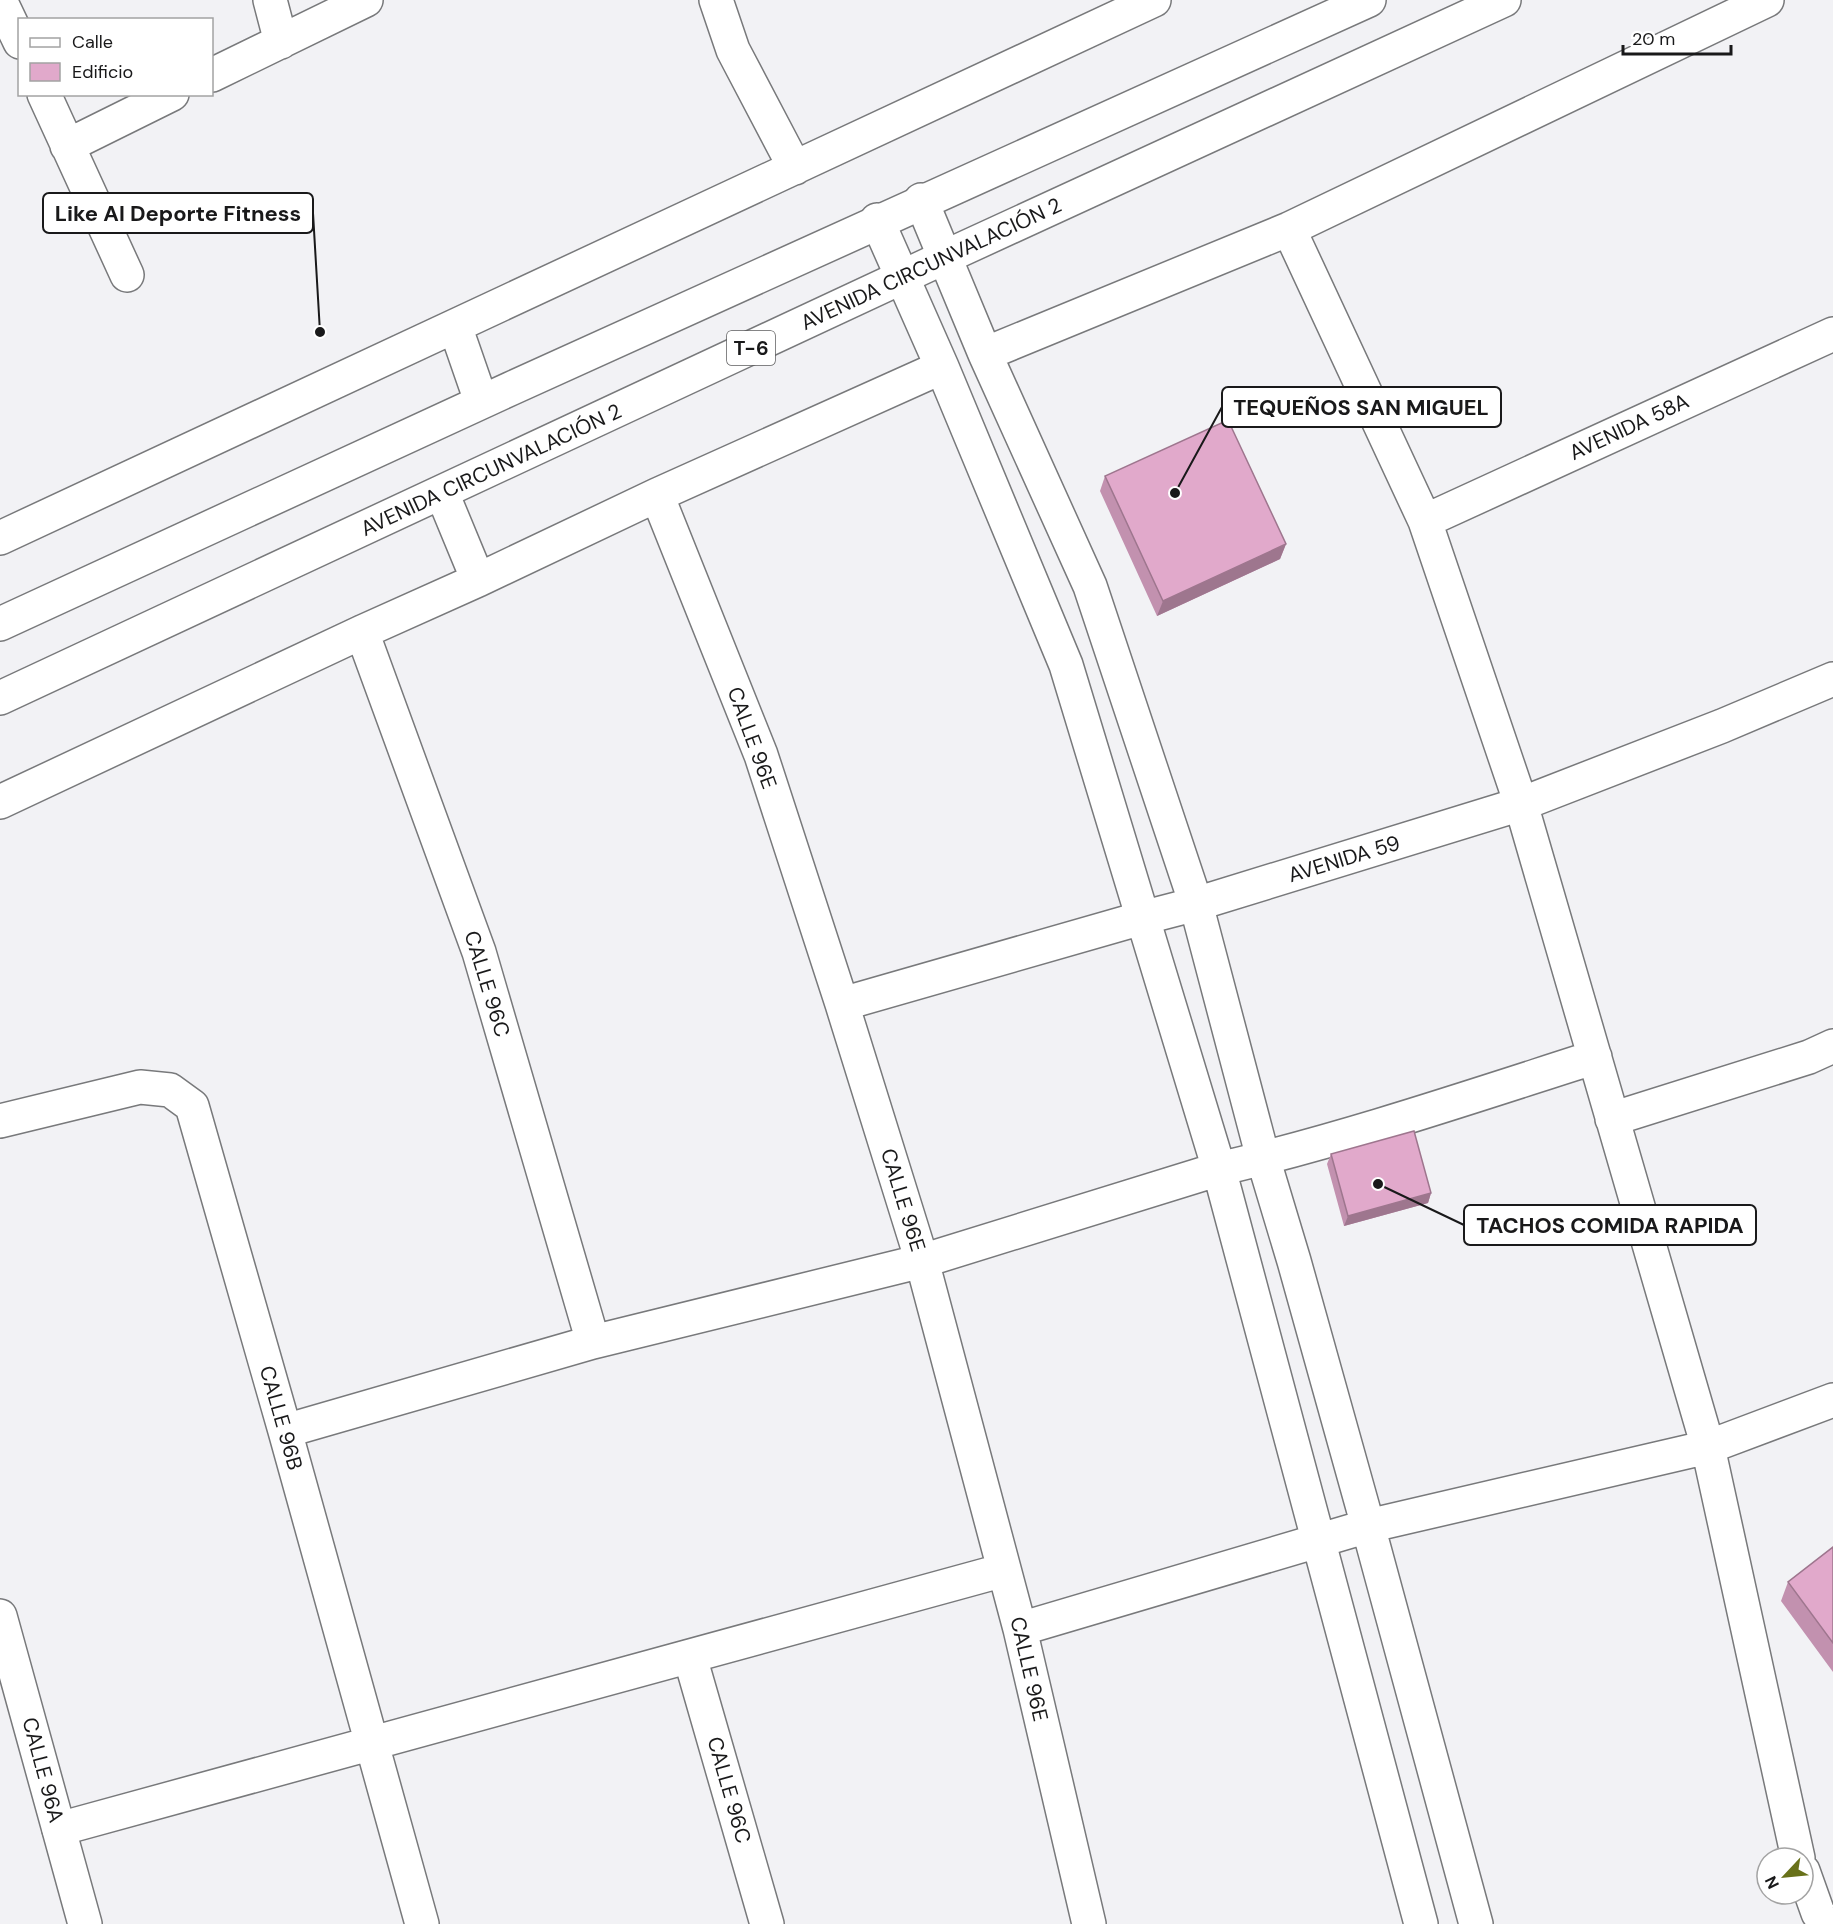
<svg xmlns="http://www.w3.org/2000/svg" width="1833" height="1924" font-family="'DM Sans',sans-serif">
	<style>
		.lines { fill: none; stroke-linecap: round; stroke-linejoin: round }
		.street-casing { stroke: #78797b; stroke-width: 36 }
		.secondary-casing { stroke: #78797b; stroke-width: 36 }
		.highway-casing { stroke: #78797b; stroke-width: 36 }
		.street { stroke: #fff; stroke-width: 33 }
		.secondary { stroke: #fff; stroke-width: 33 }
		.highway { stroke: #fff; stroke-width: 33 }
		.wall { fill: #c291af }
		.shaded-wall { fill: #9e768e }
		.building { fill: #e1a9cb; stroke: #9e768e; stroke-width: 1.5 }
		.labels { text-anchor: middle; stroke-width: 5; stroke-linejoin: round; paint-order: stroke }
		.shield { fill: #fff; stroke: #5e5e5f; stroke-width: 1.5 }
		.shield-label { font-size: 20px; font-weight: bold; fill: #19191a }
		.street-label { font-size: 21px; fill: #19191a; stroke: #fff }
		.leader { fill: none; stroke: #19191a; stroke-width: 2 }
		.callout-dot { fill: #19191a; stroke: #fff; stroke-width: 2 }
		.callout { fill: #fff; stroke: #19191a; stroke-width: 2 }
		.callout-label { font-size: 22px; text-anchor: middle; font-weight: bold; fill: #19191a }
	</style>
	<rect width="100%" height="100%" fill="#f2f2f5"/>
	<g class="lines">
		<defs>
			<path id="street" d="M0,0L20,42
				M270,0L281,42
				M716,0L733,50L795,168
				M212,75L366,0
				M44,94L127,275
				M67,146L172,94
				M921,200L985,354L1090,586L1196,904L1263,1158L1294,1261L1368,1526L1476,1924
				M877,220L942,367L1066,665L1219,1169L1421,1924
				M1289,229L1425,521L1521,804L1708,1447L1798,1858
				M455,326L481,401
				M985,354L1289,229L1767,0
				M442,493L478,580
				M657,495L761,755L842,1004L922,1261L1020,1629L1089,1924
				M1425,521L1833,334
				M0,538L1154,0
				M362,632L479,952L593,1342
				M0,802L362,632L478,580L657,495L942,367
				M842,1004L1142,918L1196,904L1521,804L1722,726L1833,679
				M1612,1119L1809,1057L1833,1046
				M0,1121L140,1087L170,1090L192,1106L285,1431L422,1924
				M285,1431L593,1342L922,1261L1219,1169C1346,1139 1470,1097 1595,1057
				M1020,1629L1368,1526L1708,1447L1833,1400
				M690,1657L767,1924
				M59,1829L1004,1570
				M1803,1871L1818,1913L1827,1924"/>
			<path id="secondary" d="M0,1616L85,1924"/>
			<path id="highway" d="M0,624C455,413 911,205 1369,0
				M0,698L945,257L1504,0"/>
		</defs>
		<use href="#street" class="street-casing"/>
		<use href="#secondary" class="secondary-casing"/>
		<use href="#highway" class="highway-casing"/>
		<use href="#street" class="street"/>
		<use href="#secondary" class="secondary"/>
		<use href="#highway" class="highway"/>
	</g>
	<path class="wall" d="M1105,476L1286,544L1280,559L1157,616L1100,491Z
		M1331,1154L1431,1193L1428,1203L1344,1226L1327,1164Z
		M1833,1547V1672L1781,1601L1788,1582Z"/>
	<path class="shaded-wall" d="M1286,544L1280,559L1157,616L1163,601Z
		M1431,1193L1428,1203L1344,1226L1348,1216Z"/>
	<path class="building" d="M1228,420L1286,544L1163,601L1105,476Z
		M1414,1131L1431,1193L1348,1216L1331,1154Z
		M1833,1547V1643L1788,1582Z"/>
	<g class="labels">
		<rect class="shield" x="727" y="331" width="48" height="34" rx="4.5"/>
		<g class="shield-label">
			<text x="751" y="355">T-6</text>
		</g>
		<g class="street-label">
			<text transform="translate(931 264) rotate(-25)" y="7">AVENIDA CIRCUNVALACIÓN 2</text>
			<text transform="translate(1629 427) rotate(-25)" y="7">AVENIDA 58A</text>
			<text transform="translate(491 470) rotate(-25)" y="7">AVENIDA CIRCUNVALACIÓN 2</text>
			<text transform="translate(752 738) rotate(70)" y="7">CALLE 96E</text>
			<text transform="translate(1344 859) rotate(-17)" y="7">AVENIDA 59</text>
			<text transform="translate(487 984) rotate(73)" y="7">CALLE 96C</text>
			<text transform="translate(903 1200) rotate(73)" y="7">CALLE 96E</text>
			<text transform="translate(281 1418) rotate(74)" y="7">CALLE 96B</text>
			<text transform="translate(1029 1669) rotate(77)" y="7">CALLE 96E</text>
			<text transform="translate(43 1770) rotate(75)" y="7">CALLE 96A</text>
			<text transform="translate(729 1790) rotate(74)" y="7">CALLE 96C</text>
		</g>
	</g>
	<path class="leader" d="M320 332L313 213M1175 493L1222 407M1378 1184L1464 1225"/>
	<g class="callout-dot">
		<circle cx="320" cy="332" r="6"/>
		<circle cx="1175" cy="493" r="6"/>
		<circle cx="1378" cy="1184" r="6"/>
	</g>
	<g class="callout">
		<rect x="43" y="193" width="270" height="40" rx="6"/>
		<rect x="1222" y="387" width="279" height="40" rx="6"/>
		<rect x="1464" y="1205" width="292" height="40" rx="6"/>
	</g>
	<g class="callout-label">
		<text x="178" y="221">Like Al Deporte Fitness</text>
		<text x="1361" y="415">TEQUEÑOS SAN MIGUEL</text>
		<text x="1610" y="1233">TACHOS COMIDA RAPIDA</text>
	</g>
	<rect x="18" y="18" width="195" height="78" fill="#ffffff" stroke="#a3a3a3" stroke-width="1.5"/>
	<rect x="30" y="38" width="30" height="9" fill="#ffffff" stroke="#a3a3a3" stroke-width="1.5"/>
	<text x="72" y="48" font-size="18" fill="#19191a">Calle</text>
	<rect x="30" y="63" width="30" height="18" fill="#e1a9cb" stroke="#a3a3a3" stroke-width="1.5"/>
	<text x="72" y="78" font-size="18" fill="#19191a">Edificio</text>
	<g transform="translate(1785 1876) rotate(244)"><circle r="28" fill="#ffffff" stroke="#a3a3a3" stroke-width="1.5"/>
	<path d="M0-4.5L10 22L0 15L-10 22Z" fill="#68711a"/>
	<text y="-9" font-size="16" font-weight="bold" text-anchor="middle" fill="#19191a">N</text>
	</g>
	<path d="M1623 45v9h108v-9" fill="none" stroke="#19191a" stroke-width="3"/>
	<text x="1632" y="45" font-size="18" fill="#19191a" stroke="#ffffff" stroke-width="4.5" paint-order="stroke">20 m</text>
</svg>
